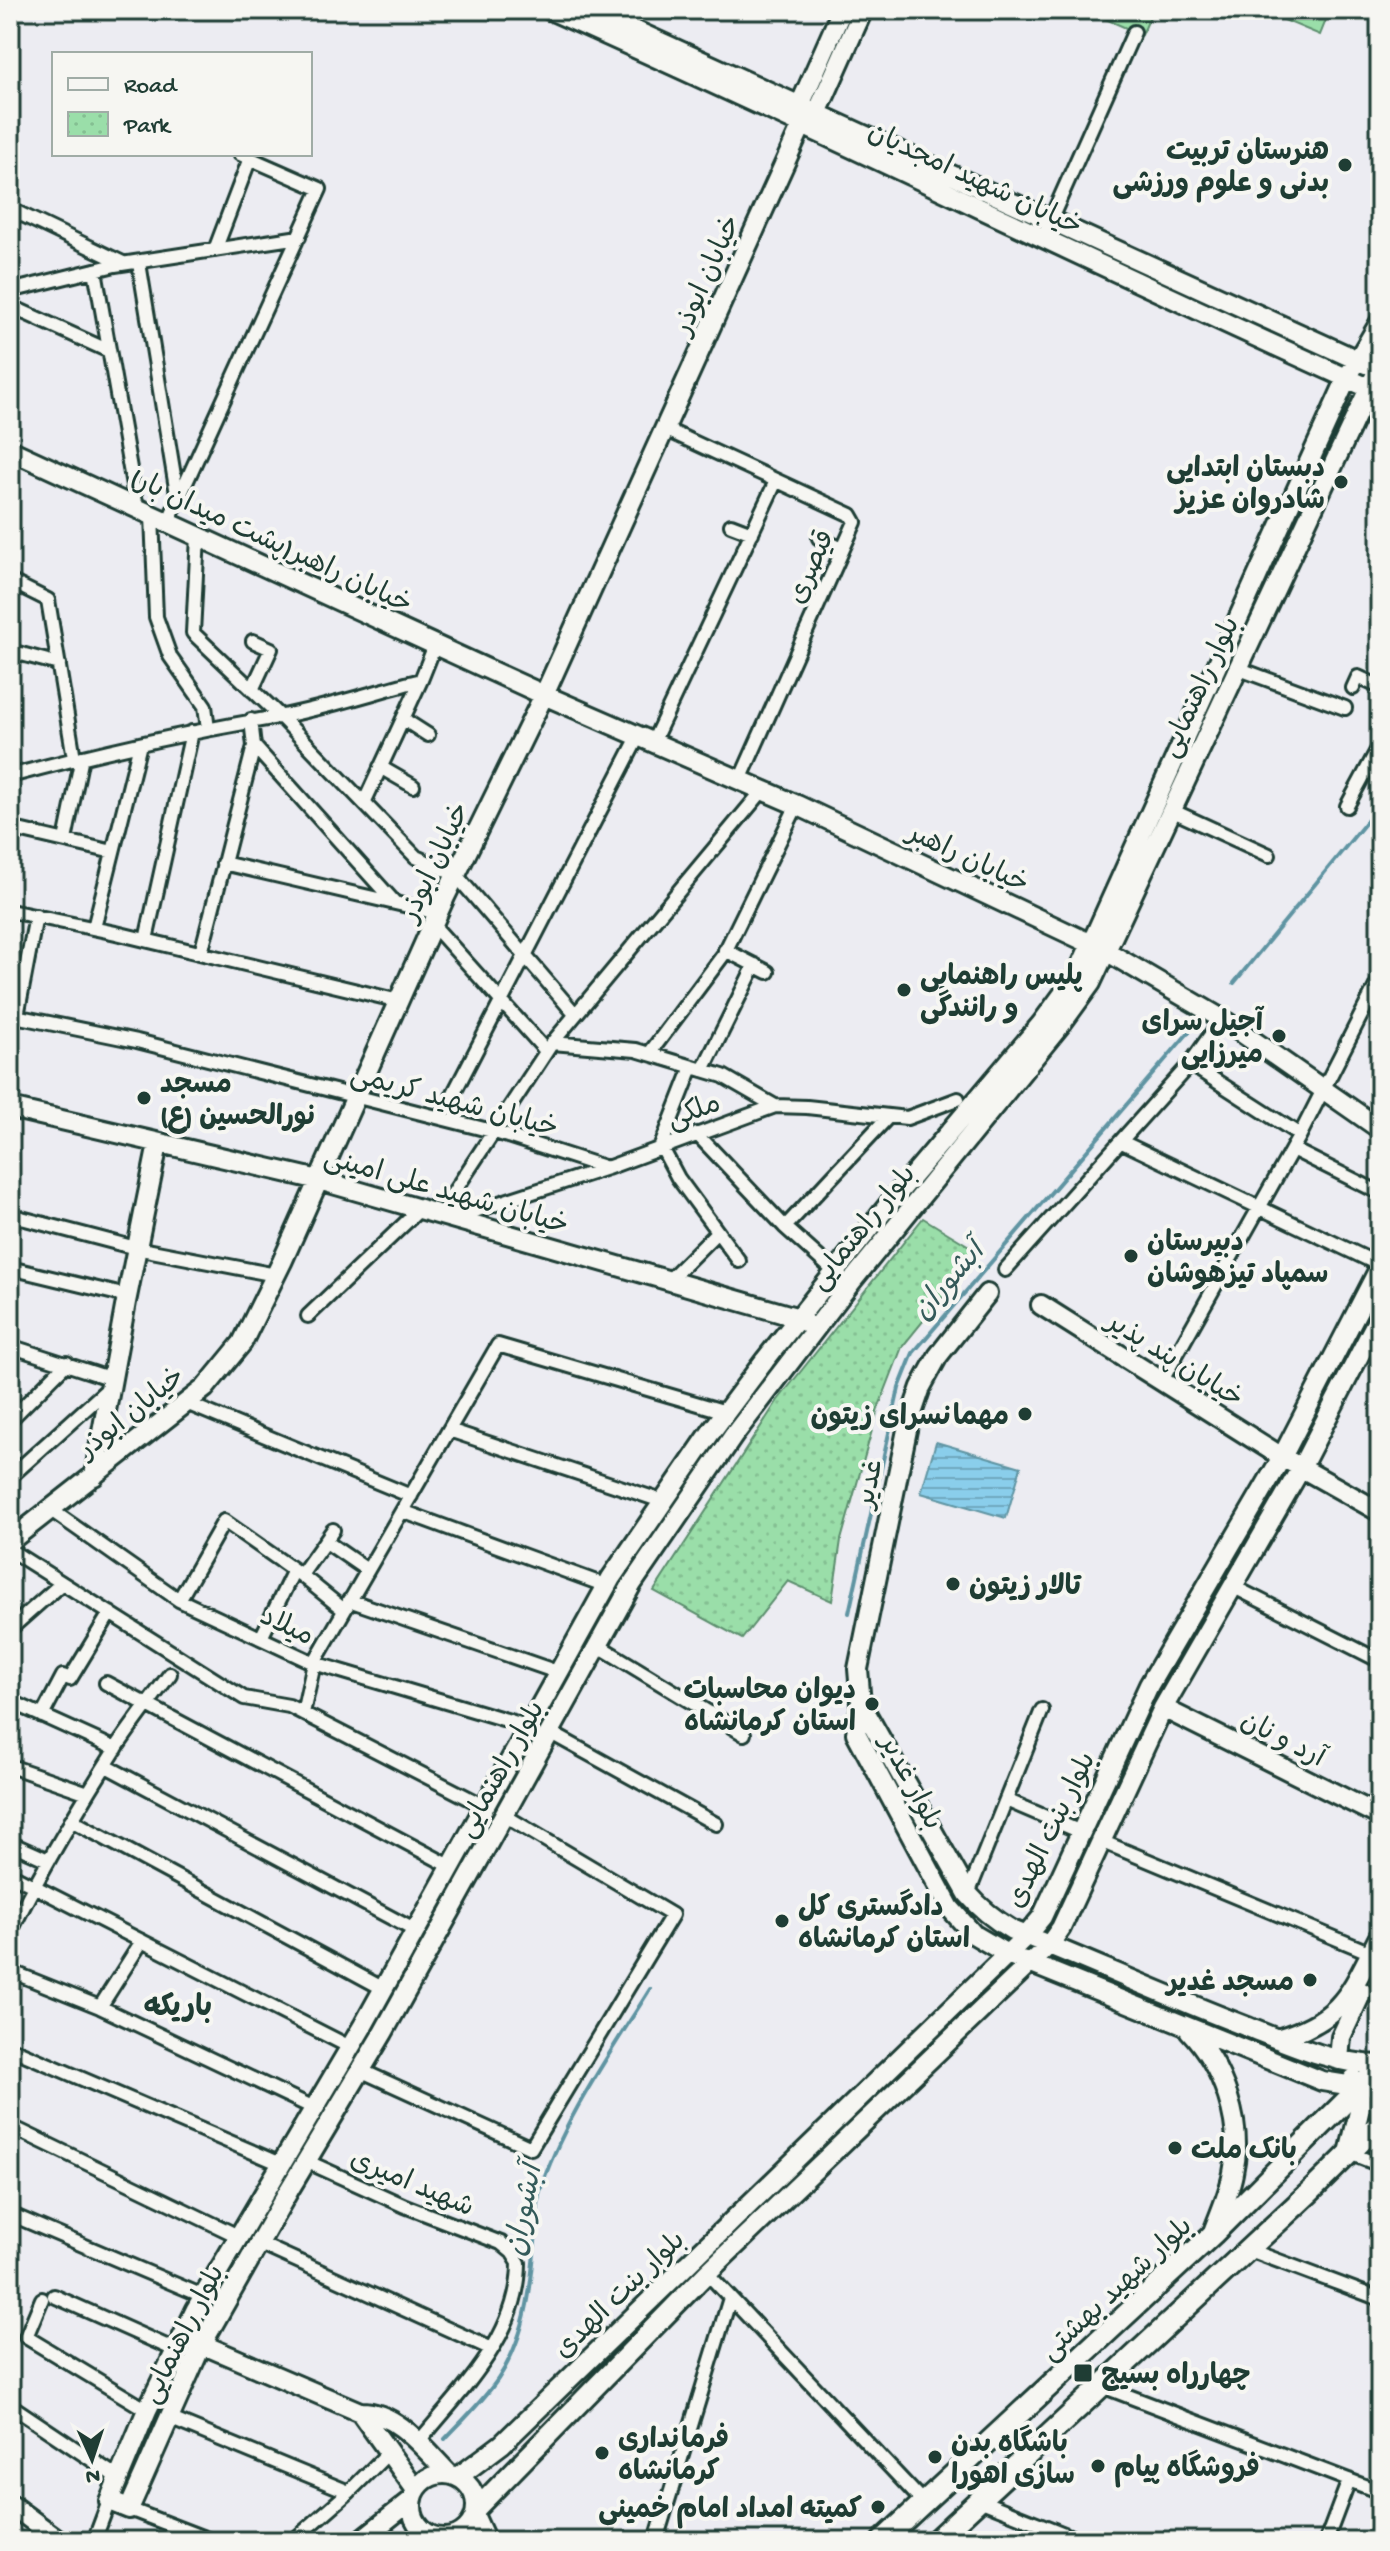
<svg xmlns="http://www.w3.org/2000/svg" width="1390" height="2551" font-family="'Gochi Hand','Playpen Sans Arabic',sans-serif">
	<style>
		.park { fill: url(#park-dots); stroke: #5c8e6e; stroke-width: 2 }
		.garden { fill: #9adea9; stroke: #5c8e6e; stroke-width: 2 }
		.water { fill: url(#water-rules); stroke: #5f94a2; stroke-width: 2 }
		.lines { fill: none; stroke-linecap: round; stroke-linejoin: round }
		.stream { stroke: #5f94a2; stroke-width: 4 }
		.street-casing { stroke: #1f3d34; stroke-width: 18 }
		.secondary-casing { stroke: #1f3d34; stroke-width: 24 }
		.primary-casing { stroke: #1f3d34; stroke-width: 26 }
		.street { stroke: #f6f6f2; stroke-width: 12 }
		.secondary { stroke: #f6f6f2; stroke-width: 18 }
		.primary { stroke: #f6f6f2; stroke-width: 20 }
		.poi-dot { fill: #1f3d34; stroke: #f6f6f2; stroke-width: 3 }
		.labels { text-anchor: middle; stroke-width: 8; stroke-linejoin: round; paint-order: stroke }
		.poi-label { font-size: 28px; font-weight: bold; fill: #1f3d34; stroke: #f6f6f2; text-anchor: start }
		.street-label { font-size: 28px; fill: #1f3d34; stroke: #f6f6f2 }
		.water-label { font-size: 30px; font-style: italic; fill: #345a59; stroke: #f6f6f2 }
		.neighbourhood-label { font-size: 30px; font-weight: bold; fill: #1f3d34; stroke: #f6f6f2 }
	</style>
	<defs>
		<pattern id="park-dots" width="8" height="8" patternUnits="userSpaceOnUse" patternTransform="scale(2)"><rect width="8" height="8" fill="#9adea9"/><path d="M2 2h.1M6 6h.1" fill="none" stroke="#84bf92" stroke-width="1.8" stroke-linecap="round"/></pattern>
		<pattern id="water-rules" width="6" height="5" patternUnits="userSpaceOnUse" patternTransform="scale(2)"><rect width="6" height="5" fill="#8aceeb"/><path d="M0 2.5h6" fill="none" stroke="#70a8bf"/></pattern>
	</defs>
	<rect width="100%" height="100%" fill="#ececf2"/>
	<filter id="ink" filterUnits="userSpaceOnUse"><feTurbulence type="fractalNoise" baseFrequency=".0125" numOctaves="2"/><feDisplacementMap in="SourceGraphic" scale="16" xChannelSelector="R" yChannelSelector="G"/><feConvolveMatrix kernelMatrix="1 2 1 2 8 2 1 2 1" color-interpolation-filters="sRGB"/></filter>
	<g filter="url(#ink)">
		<path class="park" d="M923,1218L979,1252L902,1347L878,1409L841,1540L832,1601L788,1581L742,1639L654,1591L778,1400Z"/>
		<path class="garden" d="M1085,10H1153L1142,35Z
			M1260,10H1330L1320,35Z"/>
		<path class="water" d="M936,1442L1021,1467L1006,1518L921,1493Z"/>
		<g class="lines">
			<path class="stream" d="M1234,983L1371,816L1380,794
				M849,1613L899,1388L913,1353L1189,1032
				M445,2439C463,2420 483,2401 498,2379C534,2325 533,2256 539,2194C561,2123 611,2052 650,1989"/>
			<defs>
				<path id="street" d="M10,209L123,263
					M1042,239L1134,32
					M215,250L250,158
					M139,263L178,500
					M95,270L137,508
					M10,291L115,265L299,237
					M10,306L109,351
					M665,429L851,515L855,522L740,780
					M152,515L156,617L170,656L205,706L208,729
					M168,522L320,189L240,154
					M731,525L752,533
					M198,536L193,633L280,716L416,857L456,875L575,1014
					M819,538L842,549
					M10,581L48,600L74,758
					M10,651L59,664
					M1237,668L1345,708
					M1353,688L1358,677L1380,687
					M252,690L271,649L253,641
					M403,719L428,735
					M652,744L776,481
					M254,746L395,903L438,913
					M380,767L413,786
					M10,776C99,752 188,732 278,717C326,708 374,692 421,680L435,645
					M364,803L421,680
					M1347,806L1380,745
					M1171,810L1269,855
					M10,828L113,852
					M65,840L82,757
					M223,863L395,903
					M10,911L116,933L399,1001
					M433,925L546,1051
					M94,928L140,744
					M146,940L192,732
					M725,950L768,972
					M201,953L254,746L251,720
					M10,1015L137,1041L492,1131L607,1168
					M17,1016L36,916
					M552,1043L636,1050L723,1076L775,1106
					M649,1054L724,954L797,805
					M1190,1064L1300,1135
					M692,1067L661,1146L678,1178L739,1261
					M703,1070L755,965
					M441,1118L638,737
					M697,1134L785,1227L836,1273
					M1122,1142L1380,1265
					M1292,1149L1380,1193
					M448,1201L552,1043L763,790
					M10,1215L136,1248L276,1275
					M453,1218L607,1168L775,1106L807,1107L907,1118L958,1099
					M785,1227L888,1117
					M10,1268L127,1296
					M1005,1270L1190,1064L1222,1019
					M668,1281L717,1232
					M308,1316L419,1210
					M10,1346L112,1379
					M1161,1382L1300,1135L1380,978
					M186,1403L411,1496
					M10,1420L67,1363
					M449,1430L662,1501
					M10,1477L111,1386
					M51,1510L179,1600L314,1663L530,1727
					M402,1511L607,1586
					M325,1541L367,1570
					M10,1550L244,1698L289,1706L486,1807
					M301,1575L344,1610
					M1232,1586L1380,1661
					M179,1600L224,1521L301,1575L333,1530
					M349,1600L560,1673
					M10,1629L62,1583
					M261,1638L294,1570
					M599,1646L744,1734
					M106,1683L452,1867
					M10,1701L116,1749
					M303,1713L314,1663L498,1345L726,1412
					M42,1716L63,1676L70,1679L110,1613
					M551,1733L716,1824
					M10,1766L88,1793
					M106,1766L416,1931
					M1006,1800L1081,1832
					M71,1820L384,1989
					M1101,1841L1371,1953
					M10,1843L48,1860
					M10,1874L350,2047
					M968,1894L1042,1710
					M10,1933C41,1870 77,1810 115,1750C132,1724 152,1699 170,1674
					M10,1971L100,2007L314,2108
					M100,2007L142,1941
					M10,2048L281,2164
					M360,2070L531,2148L672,1915L505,1816
					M10,2126L238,2236
					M1349,2153L1380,2165
					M308,2162L405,2206L501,2243L512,2252L519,2263C519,2336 461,2390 418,2443
					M10,2214L203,2296
					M260,2244L492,2349
					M1247,2249L1380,2299
					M707,2273L923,2502
					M54,2296L175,2350
					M42,2299L26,2337L147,2410
					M1102,2386L1380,2492
					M10,2405L119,2478
					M169,2418L349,2492
					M979,2500L1082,2541
					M129,2509L212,2541
					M656,2540L730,2298
					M94,2541L109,2501
					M293,2541L349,2492L390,2451
					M1326,2541L1349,2480"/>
				<path id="secondary" d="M550,10C829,133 1101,269 1380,393
					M590,10L1366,364
					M801,114L800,105L842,10
					M1380,322L1347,378L1077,975L1041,1024L893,1199L765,1360L711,1432L611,1578L364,2024L196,2309L147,2410L109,2501L129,2509L202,2344L289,2190L383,2033L632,1584L734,1435L852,1281L1062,1023L1091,983L1380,365
					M10,450L544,695L797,805L1106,951L1222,1019L1380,1129
					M10,1108L319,1180L799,1318L806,1323
					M987,1294L938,1356L921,1387L908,1425L858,1669L861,1704L856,1733L950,1908L973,1934L1007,1954L1322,2081L1360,2087L1380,2084
					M1041,1305L1282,1457L1380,1512
					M94,1476L126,1302L158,1144
					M10,1541L205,1388L242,1343L282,1262L445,897L544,695L802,125L817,113L863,10
					M861,1704L968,1894C981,1909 995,1920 1012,1930C1090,1961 1167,1996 1245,2026C1288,2043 1333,2064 1380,2065
					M1163,1708L1380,1816
					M1189,2030C1223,2066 1244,2124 1233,2173C1229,2194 1220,2213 1213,2232
					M1277,2039C1345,2019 1350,1992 1380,1935
					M1339,2060L1341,2037L1362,1992
					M1349,2153L1360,2108V2087L1353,2079
					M192,2340L360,2412C397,2411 425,2450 449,2474
					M360,2412L416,2490
					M412 2506a32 32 0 1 1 64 0a32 32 0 1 1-64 0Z
					M458,2477L502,2444L1026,1936L1042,1917L1149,1685L1282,1457L1380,1267
					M10,2504L60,2541
					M477,2508L707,2273L1049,1945L1061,1928L1163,1708L1301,1468L1380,1315
					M475,2517L486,2541
					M360,2541L413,2499"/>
				<path id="primary" d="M882,2541L1213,2234L1380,2067
					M935,2541L1310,2192L1380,2123"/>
			</defs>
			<use href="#street" class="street-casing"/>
			<use href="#secondary" class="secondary-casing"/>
			<use href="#primary" class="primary-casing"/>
			<use href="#street" class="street"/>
			<use href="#secondary" class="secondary"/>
			<use href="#primary" class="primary"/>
		</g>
	</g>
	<g class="poi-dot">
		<circle cx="1345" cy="165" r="8"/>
		<circle cx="1341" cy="482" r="8"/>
		<circle cx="904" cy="990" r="8"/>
		<circle cx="1279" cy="1036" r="8"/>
		<circle cx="144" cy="1098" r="8"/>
		<circle cx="1131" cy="1256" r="8"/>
		<circle cx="1025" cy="1414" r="8"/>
		<circle cx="953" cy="1584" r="8"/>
		<circle cx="872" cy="1704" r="8"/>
		<circle cx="782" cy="1921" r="8"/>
		<circle cx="1310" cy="1980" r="8"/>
		<circle cx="1175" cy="2148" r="8"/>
		<rect x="1073" y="2363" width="20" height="20" rx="4"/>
		<circle cx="602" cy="2453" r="8"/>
		<circle cx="935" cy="2457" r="8"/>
		<circle cx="1098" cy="2466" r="8"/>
		<circle cx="878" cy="2507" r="8"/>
	</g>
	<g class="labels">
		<g class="poi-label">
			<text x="1329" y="159" text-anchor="end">هنرستان تربیت<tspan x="1329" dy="32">بدنی و علوم ورزشی</tspan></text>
			<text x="1325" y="476" text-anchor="end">دبستان ابتدایی<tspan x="1325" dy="32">شادروان عزیز</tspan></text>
			<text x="920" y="984">پلیس راهنمایی<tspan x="920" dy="32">و رانندگی</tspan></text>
			<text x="1263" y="1030" text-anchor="end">آجیل سرای<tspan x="1263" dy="32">میرزایی</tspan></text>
			<text x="160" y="1092">مسجد<tspan x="160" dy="32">نورالحسین (ع)</tspan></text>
			<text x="1147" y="1250">دبیرستان<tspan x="1147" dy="32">سمپاد تیزهوشان</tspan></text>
			<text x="1009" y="1424" text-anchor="end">مهمانسرای زیتون</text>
			<text x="969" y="1594">تالار زیتون</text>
			<text x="856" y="1698" text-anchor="end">دیوان محاسبات<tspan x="856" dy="32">استان کرمانشاه</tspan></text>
			<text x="798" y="1915">دادگستری کل<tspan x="798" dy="32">استان کرمانشاه</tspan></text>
			<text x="1294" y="1990" text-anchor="end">مسجد غدیر</text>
			<text x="1191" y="2158">بانک ملت</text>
			<text x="1101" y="2383">چهارراه بسیج</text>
			<text x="618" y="2447">فرمانداری<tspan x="618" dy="32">کرمانشاه</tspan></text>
			<text x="951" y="2451">باشگاه بدن<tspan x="951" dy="32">سازی اهورا</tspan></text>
			<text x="1114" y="2476">فروشگاه پیام</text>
			<text x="862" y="2517" text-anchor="end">کمیته امداد امام خمینی</text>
		</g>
		<g class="street-label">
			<text transform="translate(976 177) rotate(25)" y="10">خیابان شهید امجدیان</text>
			<text transform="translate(705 274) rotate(-66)" y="10">خیابان ابوذر</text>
			<text transform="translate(272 539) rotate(25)" y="10">خیابان راهبر(پشت میدان بار)</text>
			<text transform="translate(809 566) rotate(-66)" y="10">قیصری</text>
			<text transform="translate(1198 686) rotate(-65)" y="10">بلوار راهنمایی</text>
			<text transform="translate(969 856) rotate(25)" y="10">خیابان راهبر</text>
			<text transform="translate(433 861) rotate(-65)" y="10">خیابان ابوذر</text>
			<text transform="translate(455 1099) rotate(15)" y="10">خیابان شهید کریمی</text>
			<text transform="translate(693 1109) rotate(-20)" y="10">ملکی</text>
			<text transform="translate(447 1189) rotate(16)" y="10">خیابان شهید علی امینی</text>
			<text transform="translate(861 1226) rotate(-51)" y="10">بلوار راهنمایی</text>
			<text transform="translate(1176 1358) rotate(32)" y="10">خیابان پند پذیر</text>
			<text transform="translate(130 1411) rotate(-39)" y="10">خیابان ابوذر</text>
			<text transform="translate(867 1483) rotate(-78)" y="10">غدیر</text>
			<text transform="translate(288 1624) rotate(25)" y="10">میلاد</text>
			<text transform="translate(1284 1737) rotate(27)" y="10">آرد و نان</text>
			<text transform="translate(499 1768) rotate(-61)" y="10">بلوار راهنمایی</text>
			<text transform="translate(913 1781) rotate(62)" y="10">بلوار غدیر</text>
			<text transform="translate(1049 1829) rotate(-64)" y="10">بلوار بنت الهدی</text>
			<text transform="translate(413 2181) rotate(23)" y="10">شهید امیری</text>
			<text transform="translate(1115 2287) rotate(-43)" y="10">بلوار شهید بهشتی</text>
			<text transform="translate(618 2293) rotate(-44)" y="10">بلوار بنت الهدی</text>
			<text transform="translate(181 2333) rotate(-63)" y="10">بلوار راهنمایی</text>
		</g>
		<g class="water-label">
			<text transform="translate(947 1280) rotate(-49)" y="10">آبشوران</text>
			<text transform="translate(522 2210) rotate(-79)" y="10">آبشوران</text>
		</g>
		<g class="neighbourhood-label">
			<text x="178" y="2015">باریکه</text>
		</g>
	</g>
	<rect width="1390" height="2551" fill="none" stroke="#f6f6f2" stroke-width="40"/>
	<rect x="20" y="20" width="1350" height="2511" fill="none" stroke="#1f3d34" stroke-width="3" filter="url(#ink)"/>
	<rect x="52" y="52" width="260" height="104" fill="#f6f6f2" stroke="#a0aca6" stroke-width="2"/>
	<rect x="68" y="78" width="40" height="12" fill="#f6f6f2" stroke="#a0aca6" stroke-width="2"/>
	<text x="124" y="92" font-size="24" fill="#1f3d34">Road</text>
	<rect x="68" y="112" width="40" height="24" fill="url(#park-dots)" stroke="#a0aca6" stroke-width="2"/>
	<text x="124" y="132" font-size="24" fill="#1f3d34">Park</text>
	<g transform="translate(92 2459) rotate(177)" stroke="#f6f6f2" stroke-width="6" paint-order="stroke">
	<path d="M0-6L14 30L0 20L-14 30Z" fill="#1f3d34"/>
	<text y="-12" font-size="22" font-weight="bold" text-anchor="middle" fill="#1f3d34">N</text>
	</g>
</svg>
